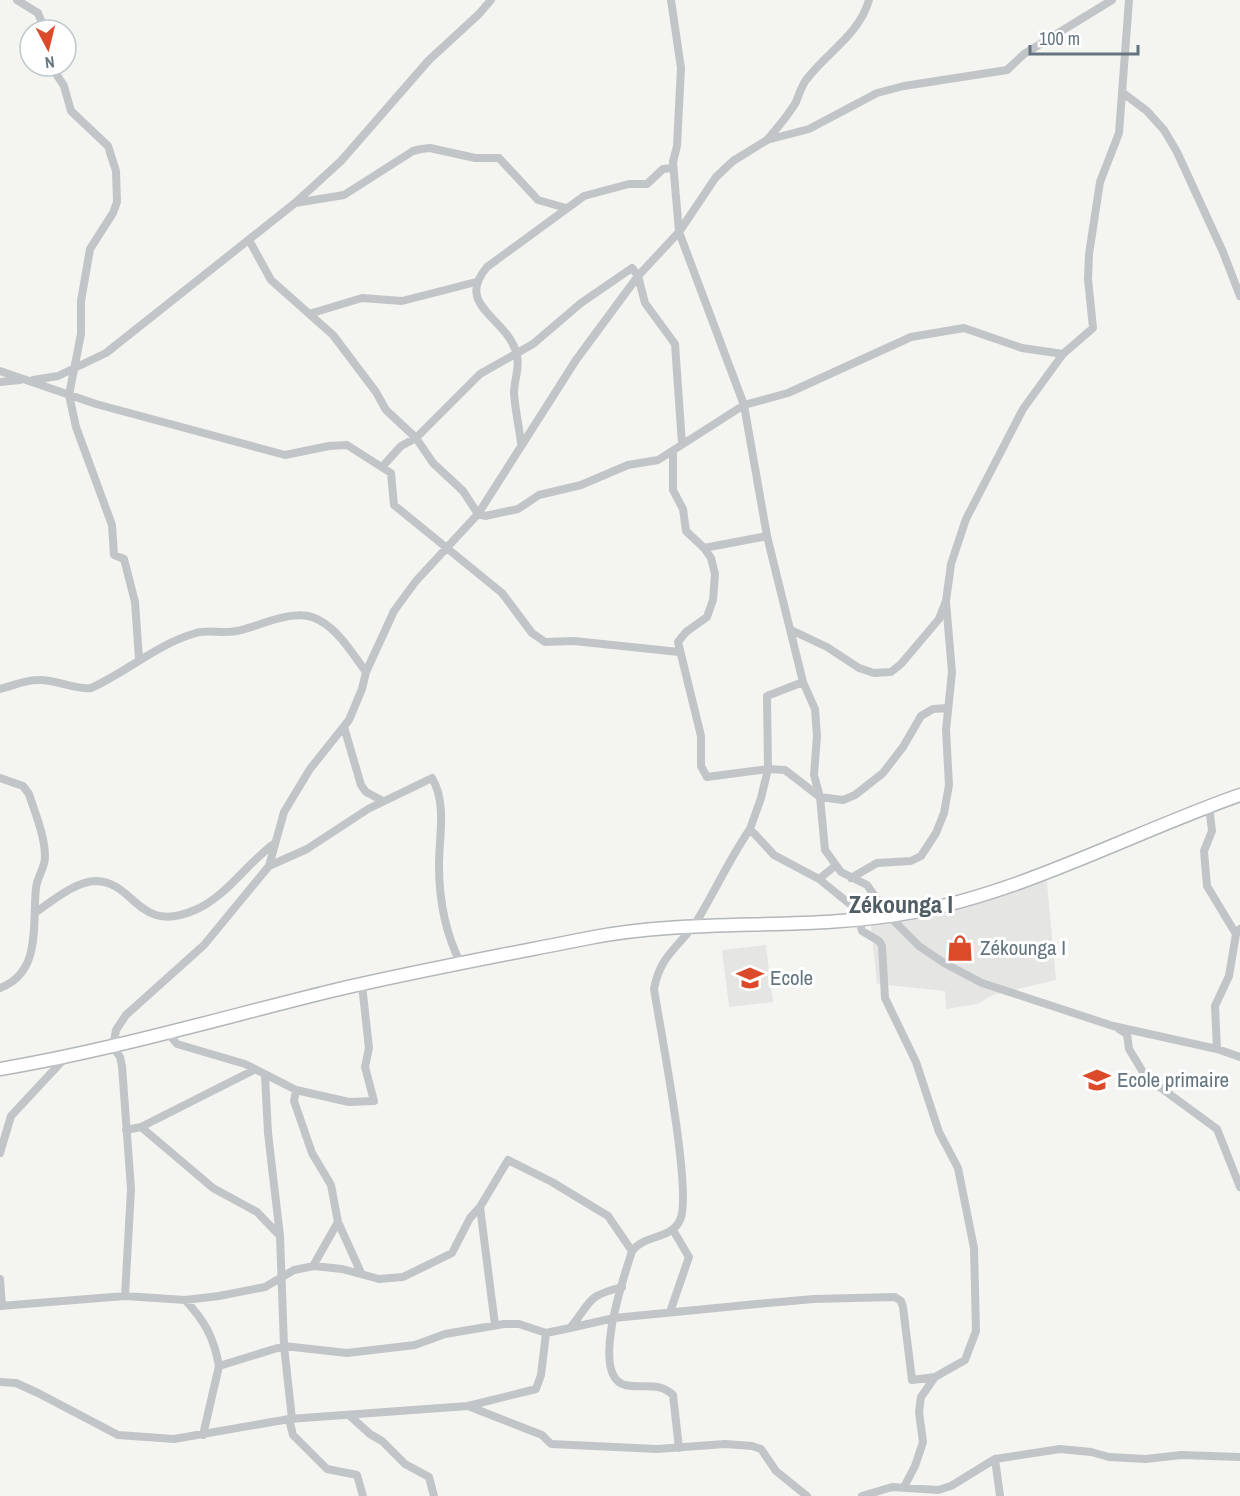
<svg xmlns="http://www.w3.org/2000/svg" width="1240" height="1496" font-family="'Archivo Narrow',sans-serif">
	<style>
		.built { fill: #e5e5e4 }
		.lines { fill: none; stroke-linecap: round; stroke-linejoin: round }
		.secondary-casing { stroke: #b2b7ba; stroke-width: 15 }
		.street { stroke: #c2c5c8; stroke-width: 8 }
		.secondary { stroke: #fff; stroke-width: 12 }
		.labels { text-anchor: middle; stroke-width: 6; stroke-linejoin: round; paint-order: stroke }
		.poi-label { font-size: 21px; fill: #647580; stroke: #fff; text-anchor: start }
		.quarter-label { font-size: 24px; font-weight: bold; fill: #525e66; stroke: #fff }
	</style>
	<rect width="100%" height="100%" fill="#f4f4f0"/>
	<path class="built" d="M1046,872L1056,980L993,995L977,1004L946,1009L945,991L877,984L870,918L889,916Z
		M766,945L773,1002L729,1007L722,950Z"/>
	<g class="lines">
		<defs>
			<path id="secondary" d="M0,1069C112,1050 221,1018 331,991C416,971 503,955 589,938C696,917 806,932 914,912C1024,892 1134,832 1240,795"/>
		</defs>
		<use href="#secondary" class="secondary-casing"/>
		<path class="street" d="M17,0L38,13L45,30
			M671,0L681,68L677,146L673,162L679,232L744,405L767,536L803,682L815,709L817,736L814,775L820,797L825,850L841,872L867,885L889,916L919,946L944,963L982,983L1113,1026L1217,1049L1240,1057
			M51,66L64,86L71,111L108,146L116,171L117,202L113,213L90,249L81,301V334L69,395L76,427L112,525L114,555L124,559L135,602L139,659
			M1123,93L1147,111L1164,130L1177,152L1223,252L1240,296
			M767,140C778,127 788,116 796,102C799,95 801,87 806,80C827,52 859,35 869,0
			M295,203L341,161L429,60L479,14L491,0
			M249,240L271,280L333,335L376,392L386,410L416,438L433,463L463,491L478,514L485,516L518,509L539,495L581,485L628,465L658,460L744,405L788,393L911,337L964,328L1022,348L1063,354
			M309,314L362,298L402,301L476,282
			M0,371L96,404L285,455L329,446L347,445L391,473L394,505L502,593L532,633L545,642L574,641L679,652
			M33,380L58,376L106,353L295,203L344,195L413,151L421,149L430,148L475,158H499L538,200L566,208
			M0,382L20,380
			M521,443C519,426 515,409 514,393C514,380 520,368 517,356C510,318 453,307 487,267L584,196L629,184H647L663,169L673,168
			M673,451V490L683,509L686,531L704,548L711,558L715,574L713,600L707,617L686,632L678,642L701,736V766L707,777L768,769L785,770L820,797L843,800L855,795L883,773L903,747L921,716L933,709L948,708
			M382,467L401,446L416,438L480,374L533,344L581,303L632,268L638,276L645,303L675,344L682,444
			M704,548L767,536
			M791,630L827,647L859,668L874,673L891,672L901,664L939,619L946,601L951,564L966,519L1023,409L1063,354L1093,328L1088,279L1089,254L1100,182L1119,133L1129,0
			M0,689C12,686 25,680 38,680C56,679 74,690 91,688C127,672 157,644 196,633C210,629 225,635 241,630C261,625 292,610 312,617C336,625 352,653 366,672
			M344,727L361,785L366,792L383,801
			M0,778L23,786L29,794C35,813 45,836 45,857C45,868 37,877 36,888C32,925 42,972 0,988
			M1209,806L1212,831L1204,851L1207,886L1236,934
			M750,829L774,855L819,879L856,909L862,931L879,941L882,946L885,998L916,1062L939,1132L958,1168L974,1248L976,1331L965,1360L935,1377L921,1397L919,1412L923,1442L915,1466L904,1487
			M269,866L307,849L368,809L432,778C447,803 439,837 439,865C439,900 445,933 461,964
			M851,878L877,863L911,861L921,856L936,833L944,813L949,785L946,730L952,672L946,602
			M819,879L835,866
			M36,912C52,901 76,881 96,881C136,882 137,935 195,910C226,897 248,862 275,843
			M1119,1029L1127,1034L1129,1049L1146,1077L1217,1129L1240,1187
			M168,1033L177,1044L245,1064L296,1090L349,1102L374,1101L365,1067L369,1048L362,985
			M1217,1049L1215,1006L1229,976L1236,934L1240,929
			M265,1076L268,1133L280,1236
			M296,1090L294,1101L312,1153L331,1185L338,1222L361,1273
			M141,1127L254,1070
			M126,1130L141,1127L213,1188L257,1212L280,1236L284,1346L292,1419
			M0,1153L11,1116L66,1057
			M480,1207L495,1325
			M313,1266L338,1222
			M0,1279L2,1306
			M125,1296L131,1189L122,1066L120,1057L113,1047L116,1030L126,1015L204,945L269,866L284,812L310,769L349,720L362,689L366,672L394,611L416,581L478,514L576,360L638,276L679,232L716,177L733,161L767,140L809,129L877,93L904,86L1007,70L1024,54L1112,0
			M185,1300C205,1321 214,1338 219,1366
			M0,1306L125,1296L185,1300L219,1296L265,1287L294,1270L314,1266L342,1269L379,1279L403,1277L452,1253L470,1218L480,1207L508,1160L552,1182L608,1216L632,1251
			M670,1312L689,1257L673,1230
			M570,1328L614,1318L757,1304L814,1299L895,1297L901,1301L903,1307L912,1380L935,1377
			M0,1382L16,1383L38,1393L118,1435L174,1439L289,1419L468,1406L536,1389L541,1375L546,1333L570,1328C593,1301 584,1297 622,1287
			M468,1406L542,1435L551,1444L657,1449L725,1444L752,1446L761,1449L776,1471L807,1496
			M350,1416L370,1434L382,1441L405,1464L429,1477L434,1496
			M289,1419L293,1435L327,1469L357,1475L363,1496
			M203,1435L219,1366L284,1346L347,1353L415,1345L445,1334L504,1324H519L546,1333
			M679,1448L673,1395C658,1381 643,1389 625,1385C589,1375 625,1274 632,1251C645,1234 671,1240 680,1220C693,1195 660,1028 654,989C660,954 681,946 698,919C716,889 730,858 750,829L761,798L768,769L767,696L803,682
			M995,1459L1000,1496
			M862,1496L892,1487L938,1490L951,1486L995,1459L1060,1449L1091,1452L1109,1457L1146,1459L1181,1455L1240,1457"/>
		<use href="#secondary" class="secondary"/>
	</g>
	<defs>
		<symbol id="shop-bare" viewBox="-9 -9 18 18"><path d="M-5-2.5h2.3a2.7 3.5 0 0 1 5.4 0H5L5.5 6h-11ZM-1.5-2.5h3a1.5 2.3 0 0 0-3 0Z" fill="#dc4b29" stroke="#fff" stroke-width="2.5" paint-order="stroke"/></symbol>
		<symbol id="school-bare" viewBox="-9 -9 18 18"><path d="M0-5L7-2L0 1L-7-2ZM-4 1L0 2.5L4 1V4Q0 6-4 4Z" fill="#dc4b29" stroke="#fff" stroke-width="2.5" paint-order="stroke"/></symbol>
	</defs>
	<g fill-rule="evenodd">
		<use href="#shop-bare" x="941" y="929" width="38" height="38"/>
		<use href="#school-bare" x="731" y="959" width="38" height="38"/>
		<use href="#school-bare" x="1078" y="1061" width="38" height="38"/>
	</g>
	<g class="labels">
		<g class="poi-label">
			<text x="980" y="955">Zékounga I</text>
			<text x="770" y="985">Ecole</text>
			<text x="1117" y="1087">Ecole primaire</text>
		</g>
		<g class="quarter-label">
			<text x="901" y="913">Zékounga I</text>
		</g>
	</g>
	<g transform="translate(48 48) rotate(173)"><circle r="28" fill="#ffffff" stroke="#c1c8cc" stroke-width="1.5"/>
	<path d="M0-4.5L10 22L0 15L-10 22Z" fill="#dc4b29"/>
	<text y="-9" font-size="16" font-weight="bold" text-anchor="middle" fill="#647580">N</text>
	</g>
	<path d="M1030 45v9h108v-9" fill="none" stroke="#647580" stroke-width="3"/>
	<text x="1039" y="45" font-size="18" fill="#647580" stroke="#ffffff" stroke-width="4.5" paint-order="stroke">100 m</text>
</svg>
